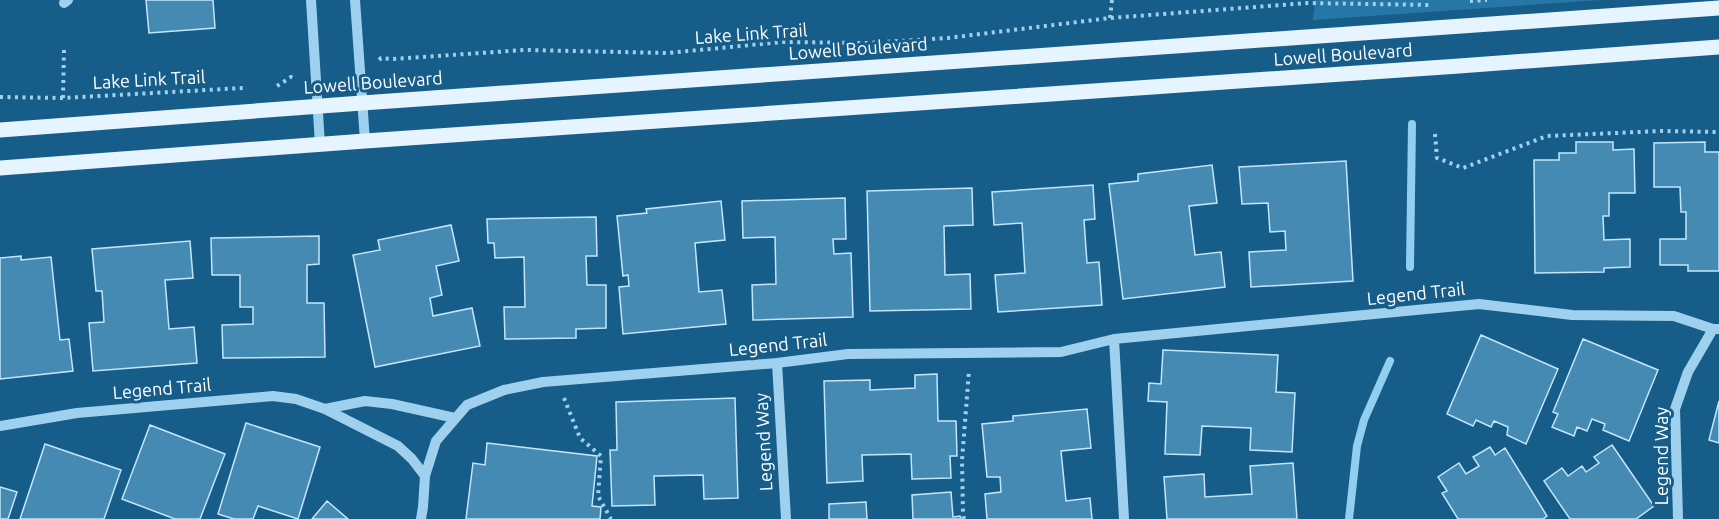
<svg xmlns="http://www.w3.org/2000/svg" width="1719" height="519" font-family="Ubuntu,sans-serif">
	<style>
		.green { fill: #2677a6 }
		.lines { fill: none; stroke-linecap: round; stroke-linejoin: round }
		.stream { stroke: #91cff1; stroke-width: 8 }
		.building { fill: #448ab3; stroke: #c4e6fa; stroke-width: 1.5 }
		.path { stroke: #9fd1ee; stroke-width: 4; stroke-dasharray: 3 4.5; stroke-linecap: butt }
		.minor { stroke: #9fd1ee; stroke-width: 10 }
		.major { stroke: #e6f4ff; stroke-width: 15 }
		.labels { text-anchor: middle; stroke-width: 6; stroke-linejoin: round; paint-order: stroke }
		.street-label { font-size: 18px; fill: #fff; stroke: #175d89 }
	</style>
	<rect width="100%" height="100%" fill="#175d89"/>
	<path class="green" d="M1315,0H1600L1313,20Z"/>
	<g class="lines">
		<path class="stream" d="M1410,267L1412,124
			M1349,519L1357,446L1364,420L1390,361"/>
	</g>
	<path class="building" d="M146,0H213L215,28L149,33Z
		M1576,142H1613V150L1634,149L1635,193H1609V216H1603L1604,240L1630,239V267L1604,268V272L1535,273L1534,160H1559V153H1576Z
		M1705,142V152H1719V271H1688V265H1660V239H1686V212H1681L1680,187H1654V143Z
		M1346,161L1353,281L1251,287L1249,252L1286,250L1285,231L1270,232L1268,203L1242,204L1239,167Z
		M1212,165L1217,203L1189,206L1195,255L1221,252L1225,287L1123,299L1109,184L1138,181V174Z
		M1093,185L1095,219L1084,220L1087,263L1099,262L1102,305L998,312L995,275L1025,273L1022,223L994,225L992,192Z
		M972,188L973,225L944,226L945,275L970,274L971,309L870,311L867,191Z
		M845,198L846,239H833L834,254L851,253L853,317L753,320L752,285L776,284L775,237L743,238L742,201Z
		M721,201L725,240L695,243L699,292L722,290L726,324L623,334L619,287L629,286L628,275L623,276L617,216L647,213L646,209Z
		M596,217L597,256H586L587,285H606V328L576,329V338L505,339L504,307H525L524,257L495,258L494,243H488L487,219Z
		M451,225L459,261L436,266L442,295L430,298L433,316L472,308L480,346L375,367L353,255L380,250L378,240Z
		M319,236V264L307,265V303H324L325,357L223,358L222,325L253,324V307H240V275H212L211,238Z
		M190,241L193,278L165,280L169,329L194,327L197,363L93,371L89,323L104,322L102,291H96L92,249Z
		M21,256V260L51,257L60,340L69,339L73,371L0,379V258Z
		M1481,335L1558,369L1526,444L1507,435L1508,427L1494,421L1491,427L1476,420L1473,426L1447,414Z
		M1583,339L1658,370L1629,441L1603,430L1605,424L1592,419L1587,431L1577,427L1574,436L1552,427L1558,414L1553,412Z
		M1163,350L1278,355L1276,392L1295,393L1292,452L1250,450L1251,428L1202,426L1200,455L1165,454L1167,402L1148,401L1149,383L1161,384Z
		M937,374L938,421H956L957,456H950L951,478L912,479L911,454L862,455L863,481L827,483L824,381L870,380V390L915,388V375Z
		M735,398L738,498L704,499L703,475L654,476L655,505L612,506L610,450H617L616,402Z
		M1719,401V443L1709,440Z
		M1087,409L1091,448L1061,451L1066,501L1090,498L1092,519H987L985,494L1001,492L1000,477H987L982,424L1013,421V416Z
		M246,423L320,447L298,519L258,506L253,519H234L218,514Z
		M150,425L225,454L200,519H175L122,499Z
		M487,443L597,456L592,506L601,507L600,519H466L473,463L485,465Z
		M45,444L121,470L104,519H20Z
		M1612,445L1654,506L1636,519H1570L1544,481L1562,468L1568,476L1582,466L1586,472L1599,463L1594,457Z
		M1490,447L1495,455L1505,448L1547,516L1543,519H1458L1442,493L1447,491L1438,477L1459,463L1466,474L1479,466L1473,457Z
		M1293,463L1297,519H1167L1164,477L1204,474L1205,497L1252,494L1250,466Z
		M0,487L17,492L8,519H0Z
		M951,492L953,517L960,516L961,519H913L912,495Z
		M327,501L348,519H312Z
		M866,502L867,519H829V504Z"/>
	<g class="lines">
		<path class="path" d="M1470,1L1487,0
			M1110,18L1112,0
			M379,60L381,58L392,59L525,50L668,53L782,42L867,43L948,38L1110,18L1308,3L1429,5
			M277,86L291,77L296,80
			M0,97L63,98L243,88
			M63,98L64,49
			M1435,134L1437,158L1463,168L1547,136L1661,131L1719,132
			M564,398L580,438L601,456L598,496L611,519
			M964,519L963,514L962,460L969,371"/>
		<path class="minor" d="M311,0L320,145
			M355,0L365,141
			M64,3L68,0
			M1114,339L1124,519
			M777,363L786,519
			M325,409L365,401L392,404L455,418
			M0,426L77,413L273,396L296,399L325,409L398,446L412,459L425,476
			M421,519L423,507L425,476L436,441L467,405L504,390L543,382L777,363L848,354L1061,352L1114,339L1479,304L1572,315L1674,316L1713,329H1719
			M1678,519L1675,409L1688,372L1713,329"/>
		<path class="major" d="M0,130L362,103L1719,8
			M0,168L365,141L1459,66L1719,47"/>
	</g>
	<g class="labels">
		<g class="street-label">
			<text transform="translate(751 34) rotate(-4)" y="6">Lake Link Trail</text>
			<text transform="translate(858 49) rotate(-4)" y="6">Lowell Boulevard</text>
			<text transform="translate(1343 55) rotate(-4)" y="6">Lowell Boulevard</text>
			<text transform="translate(149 80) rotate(-3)" y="6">Lake Link Trail</text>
			<text transform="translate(373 83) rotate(-4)" y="6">Lowell Boulevard</text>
			<text transform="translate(1416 294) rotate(-6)" y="6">Legend Trail</text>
			<text transform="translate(778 345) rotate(-6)" y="6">Legend Trail</text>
			<text transform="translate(162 389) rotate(-5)" y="6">Legend Trail</text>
			<text transform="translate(764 442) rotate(-93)" y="6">Legend Way</text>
			<text transform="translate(1662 456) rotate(-90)" y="6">Legend Way</text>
		</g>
	</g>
</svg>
